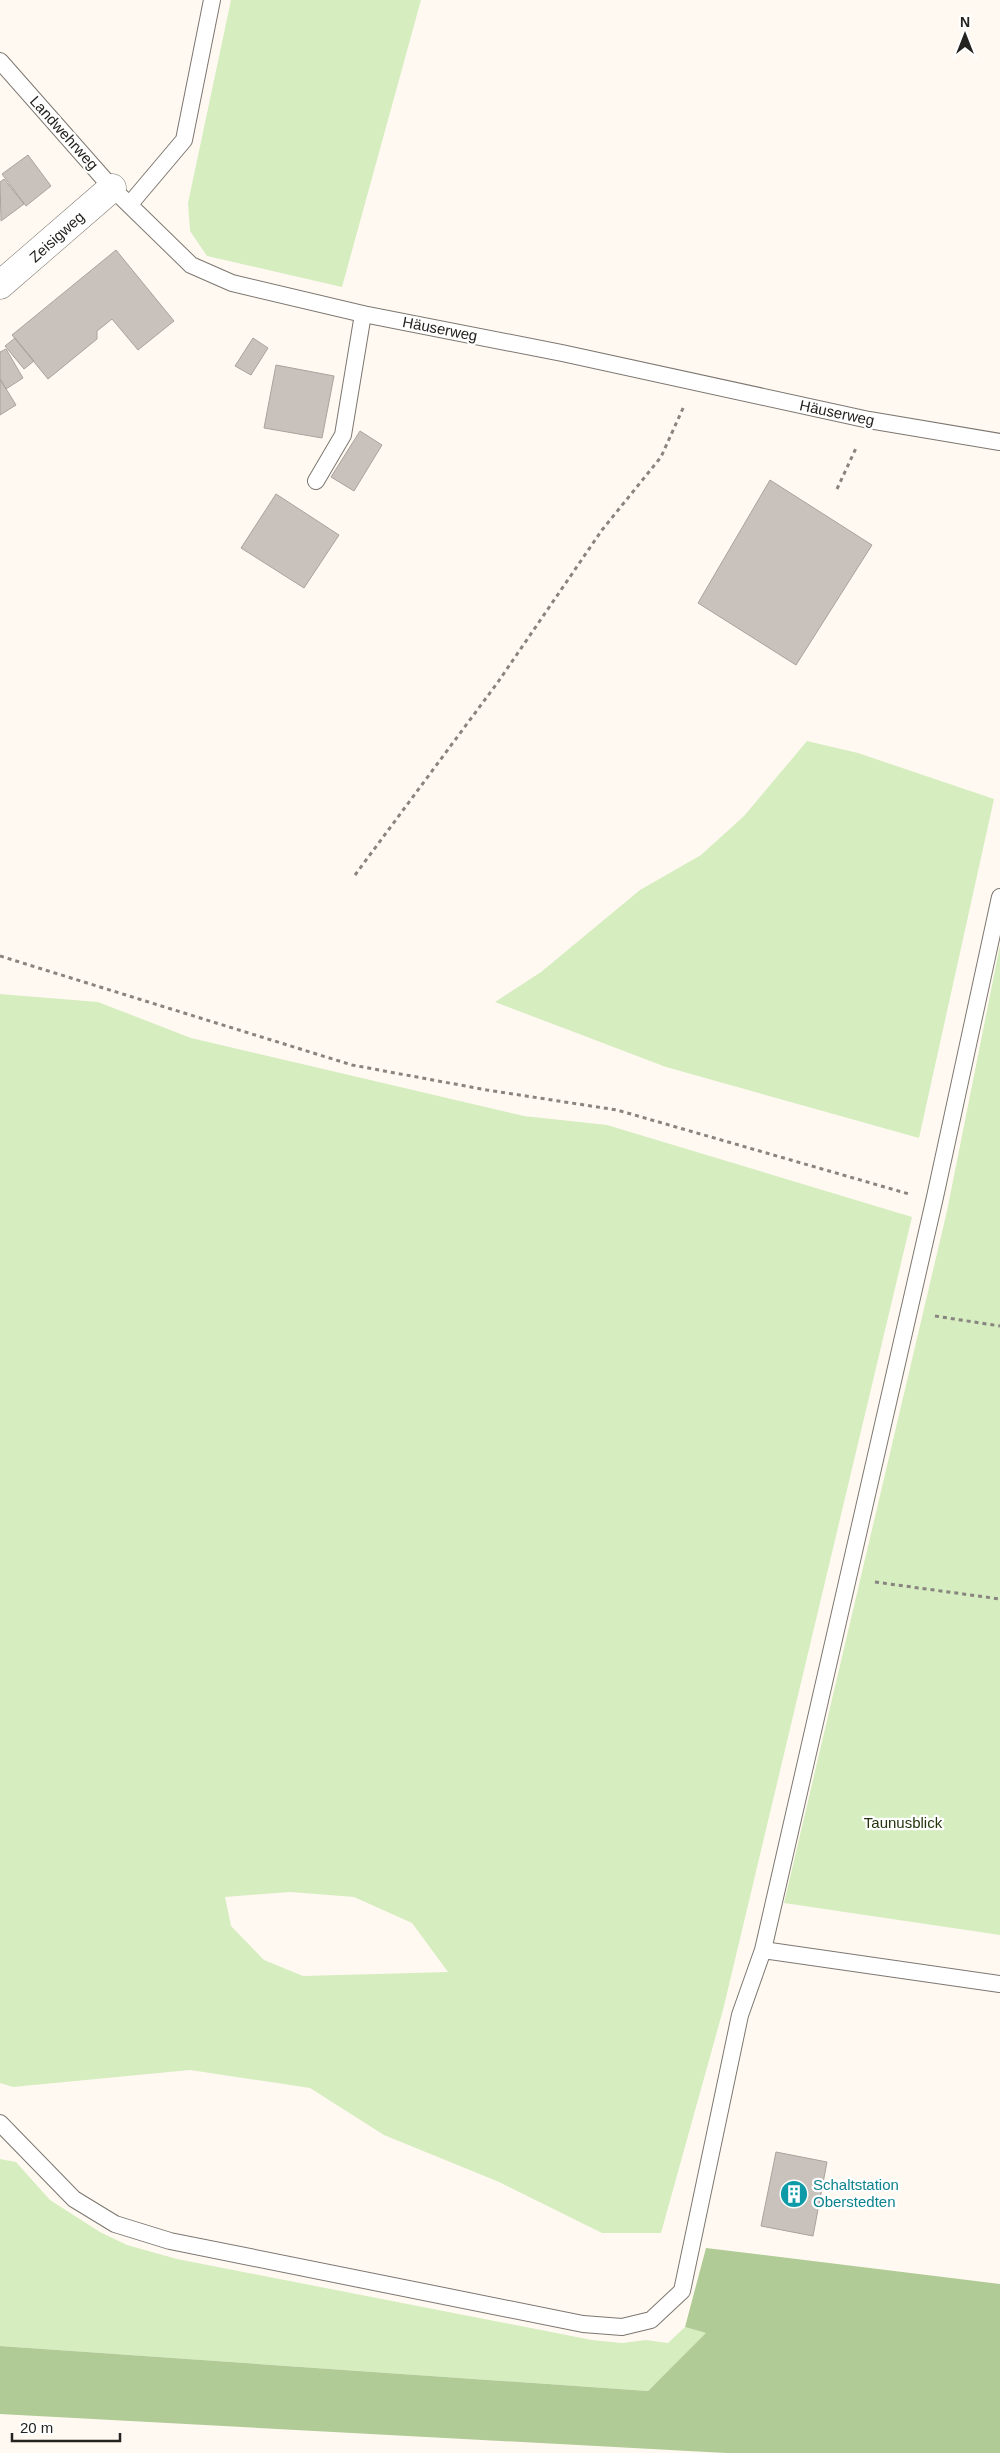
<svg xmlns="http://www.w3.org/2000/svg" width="1000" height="2453" font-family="Helvetica,sans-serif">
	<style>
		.green { fill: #d6edc0; fill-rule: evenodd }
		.forest { fill: #b1cb96 }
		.building { fill: #c9c1bb; stroke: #aaa29c }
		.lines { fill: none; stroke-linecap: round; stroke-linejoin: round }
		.service-casing { stroke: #7c7770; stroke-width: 18 }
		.minor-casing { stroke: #7c7770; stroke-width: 29 }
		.path { stroke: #88847f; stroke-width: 3; stroke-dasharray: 4 4; stroke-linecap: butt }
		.service { stroke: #fff; stroke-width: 16 }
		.minor { stroke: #fff; stroke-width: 28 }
		.labels { text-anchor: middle; stroke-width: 4.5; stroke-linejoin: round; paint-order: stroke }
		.street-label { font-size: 15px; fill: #252320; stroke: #fff }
		.park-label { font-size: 15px; fill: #24350e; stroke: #fff }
		.culture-label { font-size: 15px; fill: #0d838f; stroke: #fff; text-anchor: start }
	</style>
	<rect width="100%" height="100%" fill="#fff9f1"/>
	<path class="green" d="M231,0H421L342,287L207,256L190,231L188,203Z
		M807,741L858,753L994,799L919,1138L666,1067L495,1002L541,972L640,890L701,855L744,816Z
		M1000,945V1935L784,1903L947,1211Z
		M0,994L98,1002L191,1038L524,1116L607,1125L912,1217L723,2010L661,2233H602L499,2182L384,2135L310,2088L190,2070L13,2087L0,2083ZM290,1892L354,1897L412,1923L448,1972L303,1976L264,1960L231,1926L225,1897Z
		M0,2159L16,2162L50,2200L100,2232L127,2245L177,2259L592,2340L622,2343L646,2340L668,2343L685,2327L707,2333L648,2391L0,2346Z"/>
	<path class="forest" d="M706,2248L1000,2284V2453H726L0,2414V2346L648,2391L706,2333L685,2327Z"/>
	<path class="building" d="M28,155L51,186L26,206L2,174Z
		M4,179L24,204L1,221L0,182Z
		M116,250L174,321L138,350L112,319L97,331V339L48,379L12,335Z
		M15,338L34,361L24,369L5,346Z
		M253,338L268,348L251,375L235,366Z
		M6,349L23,378L6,389L0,379V352Z
		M276,365L334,376L322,438L264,428Z
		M0,379L16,405L0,415Z
		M360,431L382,445L354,491L331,477Z
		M770,480L872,545L796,665L698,603Z
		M276,494L339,535L304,588L241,548Z
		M776,2152L827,2162L813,2236L761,2226Z"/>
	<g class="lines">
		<defs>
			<path id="service" d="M0,61L112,188L191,265L232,283L363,314L562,353L869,420L1000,442
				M130,204L184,140L212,0
				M316,481L343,435L363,314
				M1000,897L935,1197L763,1950L1000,1984
				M0,2123L74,2199L115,2224L170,2241L583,2324L622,2327L651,2320L682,2291L740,2015L763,1950"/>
			<path id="minor" d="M0,285L112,188"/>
		</defs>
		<use href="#service" class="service-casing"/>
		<use href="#minor" class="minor-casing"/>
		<path class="path" d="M837,489L857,446
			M355,875L498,682L602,530L661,457L684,406
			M0,956L352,1065L487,1090L617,1110L909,1194
			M935,1316L1000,1326
			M875,1582L1000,1599"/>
		<use href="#service" class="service"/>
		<use href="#minor" class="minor"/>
	</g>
	<defs>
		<symbol id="building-disc" viewBox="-11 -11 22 22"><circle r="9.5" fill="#0f9aa8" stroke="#fff"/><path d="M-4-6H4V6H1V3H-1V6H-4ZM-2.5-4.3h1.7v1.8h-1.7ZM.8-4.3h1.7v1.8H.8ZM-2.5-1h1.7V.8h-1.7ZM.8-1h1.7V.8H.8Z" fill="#fff"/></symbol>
	</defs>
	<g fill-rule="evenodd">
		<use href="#building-disc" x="778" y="2178" width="32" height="32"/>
	</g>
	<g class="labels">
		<g class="street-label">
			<text transform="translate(64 133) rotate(48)" y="5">Landwehrweg</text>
			<text transform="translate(57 237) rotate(-42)" y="5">Zeisigweg</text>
			<text transform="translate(440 329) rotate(11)" y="5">Häuserweg</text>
			<text transform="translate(837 413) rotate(12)" y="5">Häuserweg</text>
		</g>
		<g class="park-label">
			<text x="903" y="1828">Taunusblick</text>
		</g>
		<g class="culture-label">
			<text x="813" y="2190">Schaltstation<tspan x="813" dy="17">Oberstedten</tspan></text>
		</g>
	</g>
	<g transform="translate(965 35)" stroke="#ffffff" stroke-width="4" paint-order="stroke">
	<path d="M0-4L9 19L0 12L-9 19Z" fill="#252320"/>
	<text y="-8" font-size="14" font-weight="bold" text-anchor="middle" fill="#252320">N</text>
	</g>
	<path d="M12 2433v8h108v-8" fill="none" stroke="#252320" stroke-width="2.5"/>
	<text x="20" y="2433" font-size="15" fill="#252320" stroke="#ffffff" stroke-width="4" paint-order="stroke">20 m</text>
</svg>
